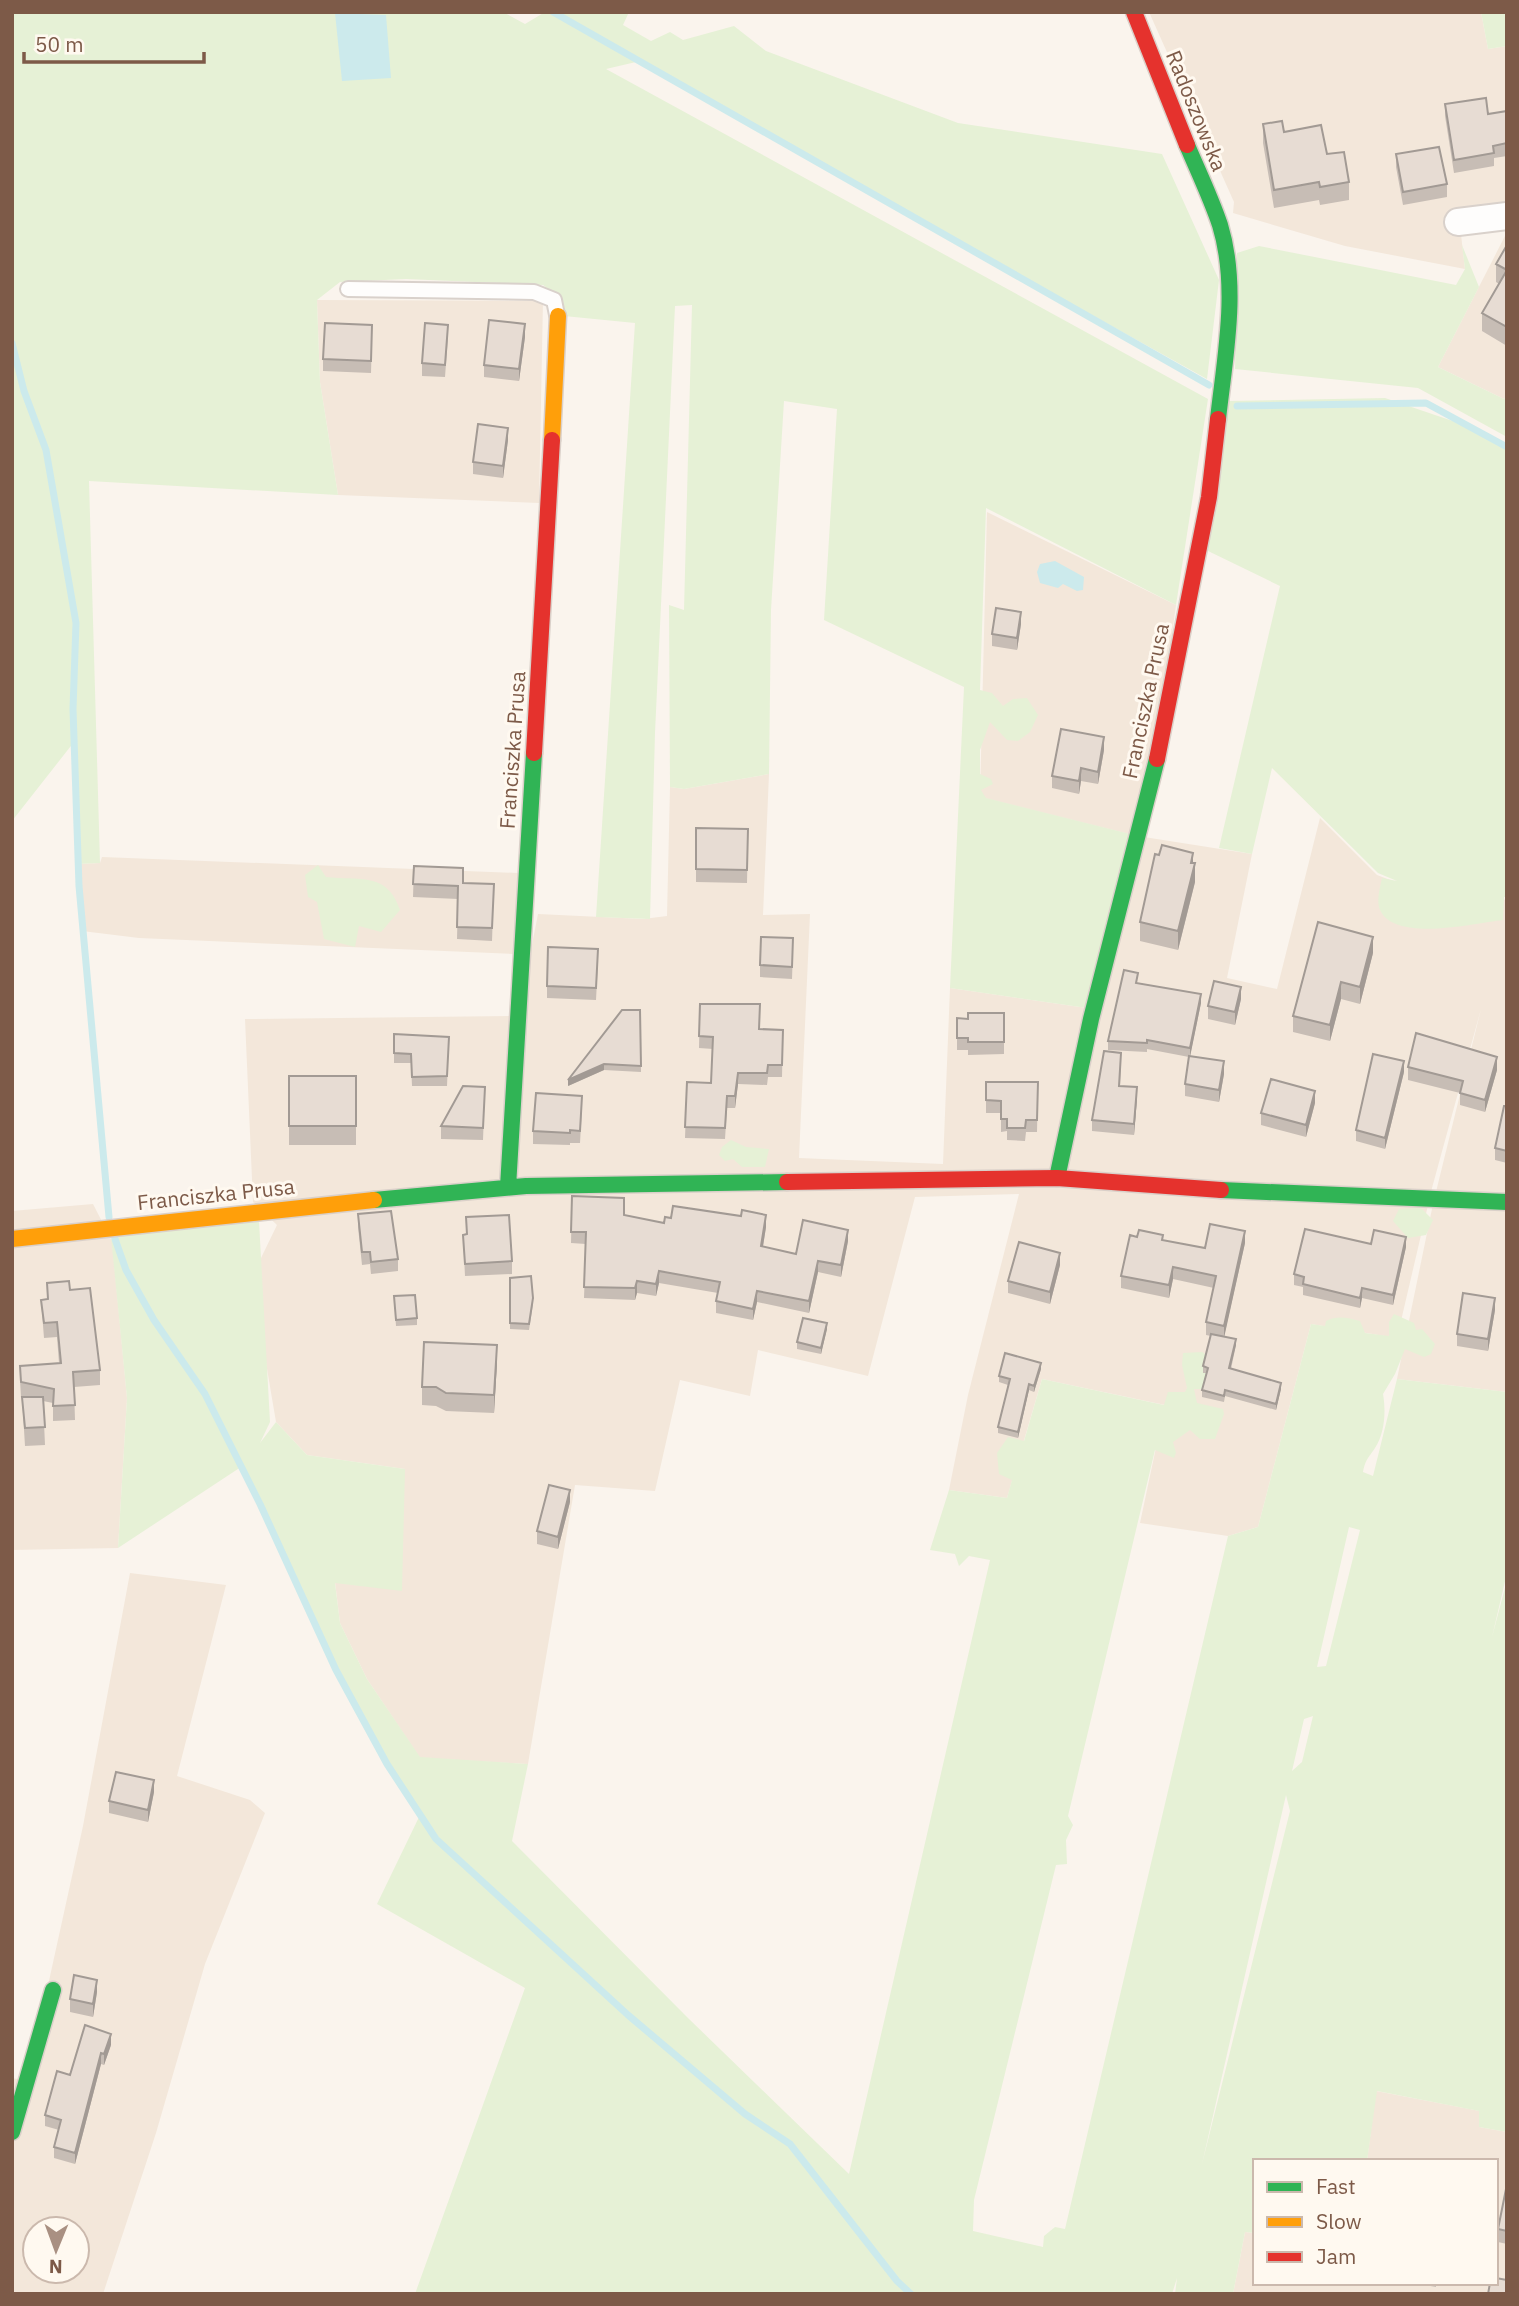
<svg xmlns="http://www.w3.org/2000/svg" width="1519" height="2306" font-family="'IBM Plex Sans',sans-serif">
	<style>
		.residential { fill: #f3e7da; fill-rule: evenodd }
		.green { fill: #e6f1d6; fill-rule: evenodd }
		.water { fill: #cceaec }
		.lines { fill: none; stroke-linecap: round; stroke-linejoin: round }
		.stream { stroke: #cceaec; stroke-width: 7 }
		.lane-casing { stroke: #d9d1cb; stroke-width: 18 }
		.street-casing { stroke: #d9d1cb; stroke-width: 30 }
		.fast-casing { stroke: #dad0c9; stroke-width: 19 }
		.slow-casing { stroke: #dad0c9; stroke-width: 19 }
		.jam-casing { stroke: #dad0c9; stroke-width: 19 }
		.lane { stroke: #fefdfc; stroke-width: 14 }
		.street { stroke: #fefdfc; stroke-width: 26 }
		.fast { stroke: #30b455; stroke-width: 16 }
		.slow { stroke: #ff9f0a; stroke-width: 16 }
		.jam { stroke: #e5322d; stroke-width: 16 }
		.wall { fill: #c7bdb5 }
		.shaded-wall { fill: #a29a94 }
		.building { fill: #e7dcd3; stroke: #a29a94; stroke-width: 2 }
		.labels { text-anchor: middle; stroke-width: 6; stroke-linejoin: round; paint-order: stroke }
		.street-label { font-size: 21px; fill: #7d5a48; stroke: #fff9f0 }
	</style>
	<rect width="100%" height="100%" fill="#faf4ed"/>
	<path class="residential" d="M1149,12H1481L1488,49L1507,46V203L1460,226L1465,269L1345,246L1233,213L1234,202Z
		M1507,232V395L1504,399L1438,367Z
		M317,300L543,301L539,503L338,495L320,382Z
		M987,512L1176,605L1144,837L1252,854L1227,978L1277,989L1320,818L1377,875L1398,883L1507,900V1392L1397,1379L1433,1204L1481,1009L1432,1188L1397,1338L1311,1324L1258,1527L1228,1536L1140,1523L1165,1405L1042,1379L1007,1498L949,1490L968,1395L1019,1194L915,1197L868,1376L758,1350L750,1396L680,1380L655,1491L575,1485L528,1764L420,1758L367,1679L340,1623L335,1582L405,1469L307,1455L276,1422L264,1351L259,1283L261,1258L277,1225L253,1202L245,1019L518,1016L538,914L643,919L667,916L670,787L684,789L769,774L763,915L810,914L799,1158L943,1164L950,988L1087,1008L1129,834L980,797Z
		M102,857L518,873L513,954L139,938L82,931L78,864L100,863Z
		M93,1204L112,1241L127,1398L118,1548L12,1550V1211Z
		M130,1573L226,1585L177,1776L250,1800L265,1813L205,1964L156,2133L103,2294H12V2078L27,2081L83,1826ZM35,2229H77V2271H35Z
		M1376,2091L1480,2111L1479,2127L1507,2132V2294H1233L1245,2232L1255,2233V2283H1496V2161H1367Z"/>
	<path class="green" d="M12,12H503L525,24L545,12H629L623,25L651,41L670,32L683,40L734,26L766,51L958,123L1162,154L1219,280L1207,379L636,62L606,69L1208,399L1176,605L986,508L980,690L992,693L1003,706L1013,699L1027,698L1038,715L1030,732L1018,741L1007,740L990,722L980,750V774L991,779L993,784L981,790L986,798L1130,834L1087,1008L950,988L964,687L824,620L837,409L784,401L771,610L769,774L684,789L670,787L669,605L684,610L692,305L675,306L655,733L650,919L596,917L635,323L564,316L563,300L543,285L406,279L340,282L317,300L320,382L338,495L89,481L100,863L78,864L74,742L12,821Z
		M1481,12H1507V46L1488,49Z
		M1462,245L1479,287L1438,367L1504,399L1507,395V437L1418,388L1235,369L1237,253L1259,246L1456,285L1465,269Z
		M1385,398L1488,433L1507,449V897H1504L1503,920C1475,923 1395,943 1380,910C1376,900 1380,888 1382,878L1397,881L1378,873L1272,768L1252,854L1219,848L1280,586L1206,550L1229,401Z
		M318,865L326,877C359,881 387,871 400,910L381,932L359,926L355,947L324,939L317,902L308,897L305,875Z
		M731,1140L746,1147L769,1149L765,1167H742L733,1159L725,1161L719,1155L722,1147Z
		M1421,1208L1433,1220L1426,1235L1408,1238L1393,1221L1399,1209Z
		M259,1221L270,1422L260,1443L276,1422L307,1455L405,1469L402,1591L335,1583L340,1623L367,1679L420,1757L528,1764L512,1841L688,2018L849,2174L990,1560L969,1556L959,1566L955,1554L930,1550L949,1490L1007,1498L1012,1480L999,1474L997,1453L1008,1437L1024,1441L1042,1379L1164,1405L1168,1392H1185L1187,1388L1182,1365L1183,1353L1202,1352L1216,1361L1206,1389H1194L1197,1403L1223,1409L1224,1414L1215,1439H1200L1190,1430L1173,1442L1176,1453L1174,1458L1155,1450L1068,1816L1073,1825L1066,1840L1067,1864L1056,1865L974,2200L973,2231L1043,2247L1044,2236L1055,2227L1065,2229L1228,1536L1258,1527L1311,1324L1325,1326L1326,1321C1338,1315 1348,1318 1360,1321L1365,1333L1389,1336V1322L1394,1314L1414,1323L1416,1330L1422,1329L1435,1344L1431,1354L1424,1357L1405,1349L1395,1374L1383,1394C1386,1411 1385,1433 1375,1448C1368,1459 1366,1458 1363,1472L1373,1476L1397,1379L1507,1392V1573L1492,1637L1507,1580V2132L1479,2127V2111L1377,2091L1367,2161H1255V2233L1245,2232L1233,2294H1175L1177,2278L1172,2294H415L525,1988L377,1904L420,1815L356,1707L242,1468L244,1465L118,1548L127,1398L111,1237ZM1349,1527L1360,1530L1326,1666L1317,1667ZM1313,1716L1302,1762L1292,1771L1304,1719ZM1286,1795L1290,1811L1202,2164Z"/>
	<path class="water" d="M335,13L386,15L391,78L342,81Z
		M1055,561L1084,577L1083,590L1077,591L1063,584L1058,588L1040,583L1037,572L1040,564Z"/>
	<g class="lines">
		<path class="stream" d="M553,12L1209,385
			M12,343L24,391L46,450L76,623L73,709L79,886L109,1217
			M1237,406L1426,403L1507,447
			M115,1239L126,1270L154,1320L205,1394L260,1504L336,1670L387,1764L436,1839L628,2015L745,2114L790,2144L897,2281L911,2294"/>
		<defs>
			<path id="lane" d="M348,289L534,292L554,300L557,315"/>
			<path id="street" d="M1458,222L1507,216"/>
			<path id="fast" d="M1187,145C1198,171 1211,198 1220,225C1239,287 1225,356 1218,419
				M1057,1178L1091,1019L1157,759
				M508,1187L534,753
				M1221,1190L1507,1202
				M374,1200L526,1186L787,1182
				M12,2132L53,1990"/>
			<path id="slow" d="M552,440L558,316
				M12,1239L374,1200"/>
			<path id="jam" d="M1134,12L1187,145
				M534,753L552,440
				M1157,759L1209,497L1218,419
				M787,1182L1057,1178L1221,1190"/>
		</defs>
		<use href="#lane" class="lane-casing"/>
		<use href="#street" class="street-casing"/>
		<use href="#fast" class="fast-casing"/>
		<use href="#slow" class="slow-casing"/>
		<use href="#jam" class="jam-casing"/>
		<use href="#lane" class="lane"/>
		<use href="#street" class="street"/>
		<use href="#fast" class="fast"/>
		<use href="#slow" class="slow"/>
		<use href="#jam" class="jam"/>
	</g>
	<path class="wall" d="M1445,104L1488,114L1507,111V156L1494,158V166L1454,173L1445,116Z
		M1263,124L1284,132L1327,154L1349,182V200L1320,205L1319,200L1274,208L1263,143Z
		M1396,154L1447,184V197L1403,205L1396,167Z
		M1507,245V346L1482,331V313L1499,284L1496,282V264Z
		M372,337L371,373L323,371V359Z
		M448,337L445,377L422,376V363Z
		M525,337L519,381L484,377V365Z
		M508,440L503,478L473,474V462Z
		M1021,624L1017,650L992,646V634Z
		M1104,750L1098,784L1081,781L1079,794L1052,788V776Z
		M696,828L748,829L747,883L696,882Z
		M1193,863L1195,882L1178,950L1140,941V922Z
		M414,866L463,883L494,884L492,941L457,939L458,899L413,897Z
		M793,950L792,979L760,977V965Z
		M1373,953L1360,1004L1341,999L1330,1041L1293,1032V1016Z
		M598,962L596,1000L547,998V986Z
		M1137,983L1201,1003L1190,1056L1224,1074L1219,1102L1185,1096V1084L1189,1057L1147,1049V1052L1108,1050V1041Z
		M1241,999L1235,1025L1208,1019V1006Z
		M700,1004L759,1029L783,1030L782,1077H768L767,1085L738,1084L735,1108H727L725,1139L685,1138L687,1082L711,1083L713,1049L699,1048Z
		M640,1010L641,1072L604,1070L568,1086Z
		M1004,1013V1054L968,1055V1050H957V1018L968,1019Z
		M394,1034L449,1037L447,1086H412L411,1063H394Z
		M1121,1064L1120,1086L1137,1098L1134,1135L1092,1131V1120Z
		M1408,1067L1497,1070L1485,1112L1460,1105V1093L1408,1080Z
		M1404,1072L1385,1149L1356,1141V1130Z
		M289,1076H356V1145H289Z
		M986,1082H1038L1037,1132H1026L1025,1141L1007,1140V1131L1001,1132V1113H986Z
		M485,1087L483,1140L441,1139V1126Z
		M1315,1103L1306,1137L1261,1125V1113Z
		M1507,1106V1163L1495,1160V1148Z
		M582,1108L580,1143H570V1145L533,1144V1131Z
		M572,1196L624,1216L664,1223L671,1218L766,1227L763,1247L796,1254L848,1241L841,1277L818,1272L809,1313L757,1302L753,1320L716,1313V1301L718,1293L659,1283L656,1296L637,1293L635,1300L584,1298L586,1244L571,1243Z
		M358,1214L398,1259V1271L371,1274L370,1264L362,1265L358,1227Z
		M466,1217L512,1261V1274L465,1276L463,1235L467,1234Z
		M1163,1240L1205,1248L1245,1243L1224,1336L1236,1345L1231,1369L1281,1389L1276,1410L1225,1396L1224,1402L1202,1397V1390L1206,1373H1203V1366L1211,1336L1206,1335V1322L1214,1288L1173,1279L1169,1298L1121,1288V1276Z
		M1371,1244L1406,1247L1393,1305L1362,1298L1360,1308L1303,1295V1287L1294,1285V1274Z
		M1060,1265L1050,1304L1008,1293V1281Z
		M510,1278L533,1304L529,1330L510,1329Z
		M47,1283L70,1290L100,1370V1385L74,1387L75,1420L53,1421V1403L43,1401L45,1445L25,1446L22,1397H21L20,1380V1366L59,1363L57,1337L44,1338L41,1300L47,1299Z
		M394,1296L417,1318V1325L396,1326Z
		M1495,1310L1488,1351L1457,1346V1334Z
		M827,1329L821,1354L797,1349V1342Z
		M497,1363L494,1413L446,1411L436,1406L422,1405V1387Z
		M1041,1369L1034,1392L1029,1390L1018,1438L998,1433V1427L1008,1385L999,1382V1376Z
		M570,1502L558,1549L537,1544V1531Z
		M154,1792L148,1822L109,1813V1801Z
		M97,1992L93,2017L70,2012V1999Z
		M111,2045L104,2065L101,2064L75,2164L54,2158V2147L59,2130L45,2126V2115L70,2075Z
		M1507,2184V2244L1498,2242V2229Z
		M1414,2283H1436V2287Z"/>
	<path class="shaded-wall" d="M525,324V337L519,381V369Z
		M508,428V440L503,478V466Z
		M1021,612V624L1017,650V638Z
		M1104,737V750L1098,784V772Z
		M1081,768V781L1079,794V781Z
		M1193,853V871L1195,863V882L1178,950V931Z
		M1373,937V953L1360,1004V987Z
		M1341,982V999L1330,1041V1025Z
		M1241,987V999L1235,1025V1012Z
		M1201,994V1003L1190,1057V1048Z
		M1497,1057V1070L1485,1112V1100Z
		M1224,1061V1074L1219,1102V1090Z
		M1404,1061V1072L1385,1149V1138Z
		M604,1064V1070L568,1086V1080Z
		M738,1073V1084L735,1108V1096Z
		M1137,1087V1098L1134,1135V1124Z
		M1315,1091V1103L1306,1137V1125Z
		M766,1215V1227L761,1258V1246Z
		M848,1230V1241L841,1277V1265Z
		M1245,1231V1243L1224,1338V1326Z
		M1406,1237V1247L1393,1305V1295Z
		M1060,1253V1265L1050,1304V1292Z
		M818,1261V1272L809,1313V1301Z
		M1173,1267V1279L1169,1298V1285Z
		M659,1271V1283L656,1296V1284Z
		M637,1281V1293L635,1300V1288Z
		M1362,1288V1298L1360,1308V1298Z
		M757,1291V1302L753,1320V1309Z
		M1495,1298V1310L1488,1351V1339Z
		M827,1323V1329L821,1354V1348Z
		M1236,1339V1345L1229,1374V1368Z
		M497,1345V1363L494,1413V1395Z
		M1041,1363V1369L1034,1392V1386Z
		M1281,1383V1389L1276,1410V1404Z
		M1029,1384V1390L1018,1438V1432Z
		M570,1490V1502L558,1549V1537Z
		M154,1780V1792L148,1822V1810Z
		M97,1980V1992L93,2017V2004Z
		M111,2034V2045L104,2065V2054Z
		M101,2053V2064L75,2164V2153Z"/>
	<path class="building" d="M1486,98L1488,114L1507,111V143L1493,146L1494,153L1454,160L1445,104Z
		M1282,121L1284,132L1321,125L1327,154L1344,152L1349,182L1320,187L1319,182L1274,190L1263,124Z
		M1439,147L1447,184L1403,192L1396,154Z
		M1507,245V270L1496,264Z
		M1507,270V327L1482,313Z
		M489,320L525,324L519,369L484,365Z
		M325,323L372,325L371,361L323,359Z
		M425,323L448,325L445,365L422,363Z
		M478,424L508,428L503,466L473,462Z
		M996,608L1021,612L1017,638L992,634Z
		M1061,729L1104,737L1098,772L1081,768L1079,781L1052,776Z
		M696,828L748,829L747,870L696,869Z
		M1162,845L1193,853L1191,863H1195L1178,931L1140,922L1155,854L1159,855Z
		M414,866L463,868V883L494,884L492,928L457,927L458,886L413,884Z
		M1318,922L1373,937L1360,987L1341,982L1330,1025L1293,1016Z
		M761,937L793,938L792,967L760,965Z
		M548,947L598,949L596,988L547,986Z
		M1124,970L1138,973L1136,983L1201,994L1190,1048L1147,1040V1043L1108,1041Z
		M1214,981L1241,987L1235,1012L1208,1006Z
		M700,1004H760L759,1029L783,1030L782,1065H768L767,1073H738L735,1096H727L725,1128L685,1127L687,1082L711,1083L713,1037L699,1036Z
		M622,1010H640L641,1066L604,1064L568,1080Z
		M968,1013H1004V1042H968V1038H957V1018L968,1019Z
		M1416,1033L1497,1057L1485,1100L1460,1093L1463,1081L1408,1067Z
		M394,1034L449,1037L447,1076L412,1077L411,1054L394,1053Z
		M1104,1051L1121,1053L1119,1086L1137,1087L1134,1124L1092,1120Z
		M1373,1054L1404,1061L1385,1138L1356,1130Z
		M1189,1056L1224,1061L1219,1090L1185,1084Z
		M289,1076H356V1126H289Z
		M1271,1079L1315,1091L1306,1125L1261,1113Z
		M986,1082H1038L1037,1120H1026L1025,1128H1007V1119H1001V1101L986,1100Z
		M463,1086L485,1087L483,1128L441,1126Z
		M536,1093L582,1096L580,1131L570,1130V1133L533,1131Z
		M1504,1106H1507V1151L1495,1148Z
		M572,1196L624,1198V1215L664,1223L665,1217L671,1218L673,1206L741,1216L742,1210L766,1215L761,1246L796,1254L803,1220L848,1230L841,1265L818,1261L809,1301L757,1291L753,1309L716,1301L720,1282L659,1271L656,1284L637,1281L635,1288L584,1287L586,1232H571Z
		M391,1211L398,1259L371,1262L370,1252H362L358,1214Z
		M509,1215L512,1261L465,1264L463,1235L467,1234L466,1217Z
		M1210,1224L1245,1231L1224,1326L1206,1322L1216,1276L1173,1267L1169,1285L1121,1276L1130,1235L1137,1237L1139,1230L1163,1235L1162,1240L1205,1248Z
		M1305,1229L1371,1244L1374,1230L1406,1237L1393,1295L1362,1288L1360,1298L1303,1284L1304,1277L1294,1274Z
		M1019,1242L1060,1253L1050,1292L1008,1281Z
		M531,1276L533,1298L529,1324L510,1323V1278Z
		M69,1281L70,1290L90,1288L100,1370L73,1372L75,1405L53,1406L54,1389L21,1382L20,1366L61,1363L57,1322L44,1323L41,1300L48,1299L47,1283Z
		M1463,1293L1495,1298L1488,1339L1457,1334Z
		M415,1295L417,1318L396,1320L394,1296Z
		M803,1318L827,1323L821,1348L797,1342Z
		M1211,1334L1236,1339L1229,1368L1281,1383L1276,1404L1225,1390L1224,1396L1202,1390L1208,1368L1203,1366Z
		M424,1342L497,1345L494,1395L446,1393L436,1387H422Z
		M1005,1353L1041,1363L1034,1386L1029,1384L1018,1432L998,1427L1010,1379L999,1376Z
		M22,1397H43L45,1427L25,1428Z
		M549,1485L570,1490L558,1537L537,1531Z
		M116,1772L154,1780L148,1810L109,1801Z
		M74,1975L97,1980L93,2004L70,1999Z
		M85,2025L111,2034L104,2054L101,2053L75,2153L54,2147L61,2120L45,2115L57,2071L70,2075Z
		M1507,2184V2231L1498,2229Z
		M1496,2278L1507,2280V2294H1488L1490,2283H1496Z"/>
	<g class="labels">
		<g class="street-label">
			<text transform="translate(1196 111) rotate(68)" y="7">Radoszowska</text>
			<text transform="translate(1146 701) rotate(-78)" y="7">Franciszka Prusa</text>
			<text transform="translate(513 750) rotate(-86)" y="7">Franciszka Prusa</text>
			<text transform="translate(216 1195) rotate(-6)" y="7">Franciszka Prusa</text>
		</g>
	</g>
	<rect width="1519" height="2306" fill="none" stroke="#7d5a48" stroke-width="28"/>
	<rect x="1253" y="2159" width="245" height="126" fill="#fff9f0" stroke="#cbb9ad" stroke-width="2"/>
	<rect x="1267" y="2182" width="35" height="10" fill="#30b455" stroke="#cbb9ad" stroke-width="2"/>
	<text x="1316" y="2194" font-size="21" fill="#7d5a48">Fast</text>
	<rect x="1267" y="2217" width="35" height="10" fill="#ff9f0a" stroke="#cbb9ad" stroke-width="2"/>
	<text x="1316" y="2229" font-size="21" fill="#7d5a48">Slow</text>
	<rect x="1267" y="2252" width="35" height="10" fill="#e5322d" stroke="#cbb9ad" stroke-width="2"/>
	<text x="1316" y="2264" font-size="21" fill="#7d5a48">Jam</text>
	<g transform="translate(56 2250) rotate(181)"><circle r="33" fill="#fff9f0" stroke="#cbb9ad" stroke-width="2"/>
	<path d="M0-5L12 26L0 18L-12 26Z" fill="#a99082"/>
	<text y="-10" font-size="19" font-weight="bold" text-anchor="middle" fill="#7d5a48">N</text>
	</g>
	<path d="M24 52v10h180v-10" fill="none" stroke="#7d5a48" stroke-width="3.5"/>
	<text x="35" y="52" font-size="21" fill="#7d5a48" stroke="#fff9f0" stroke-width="5" paint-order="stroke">50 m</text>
</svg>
